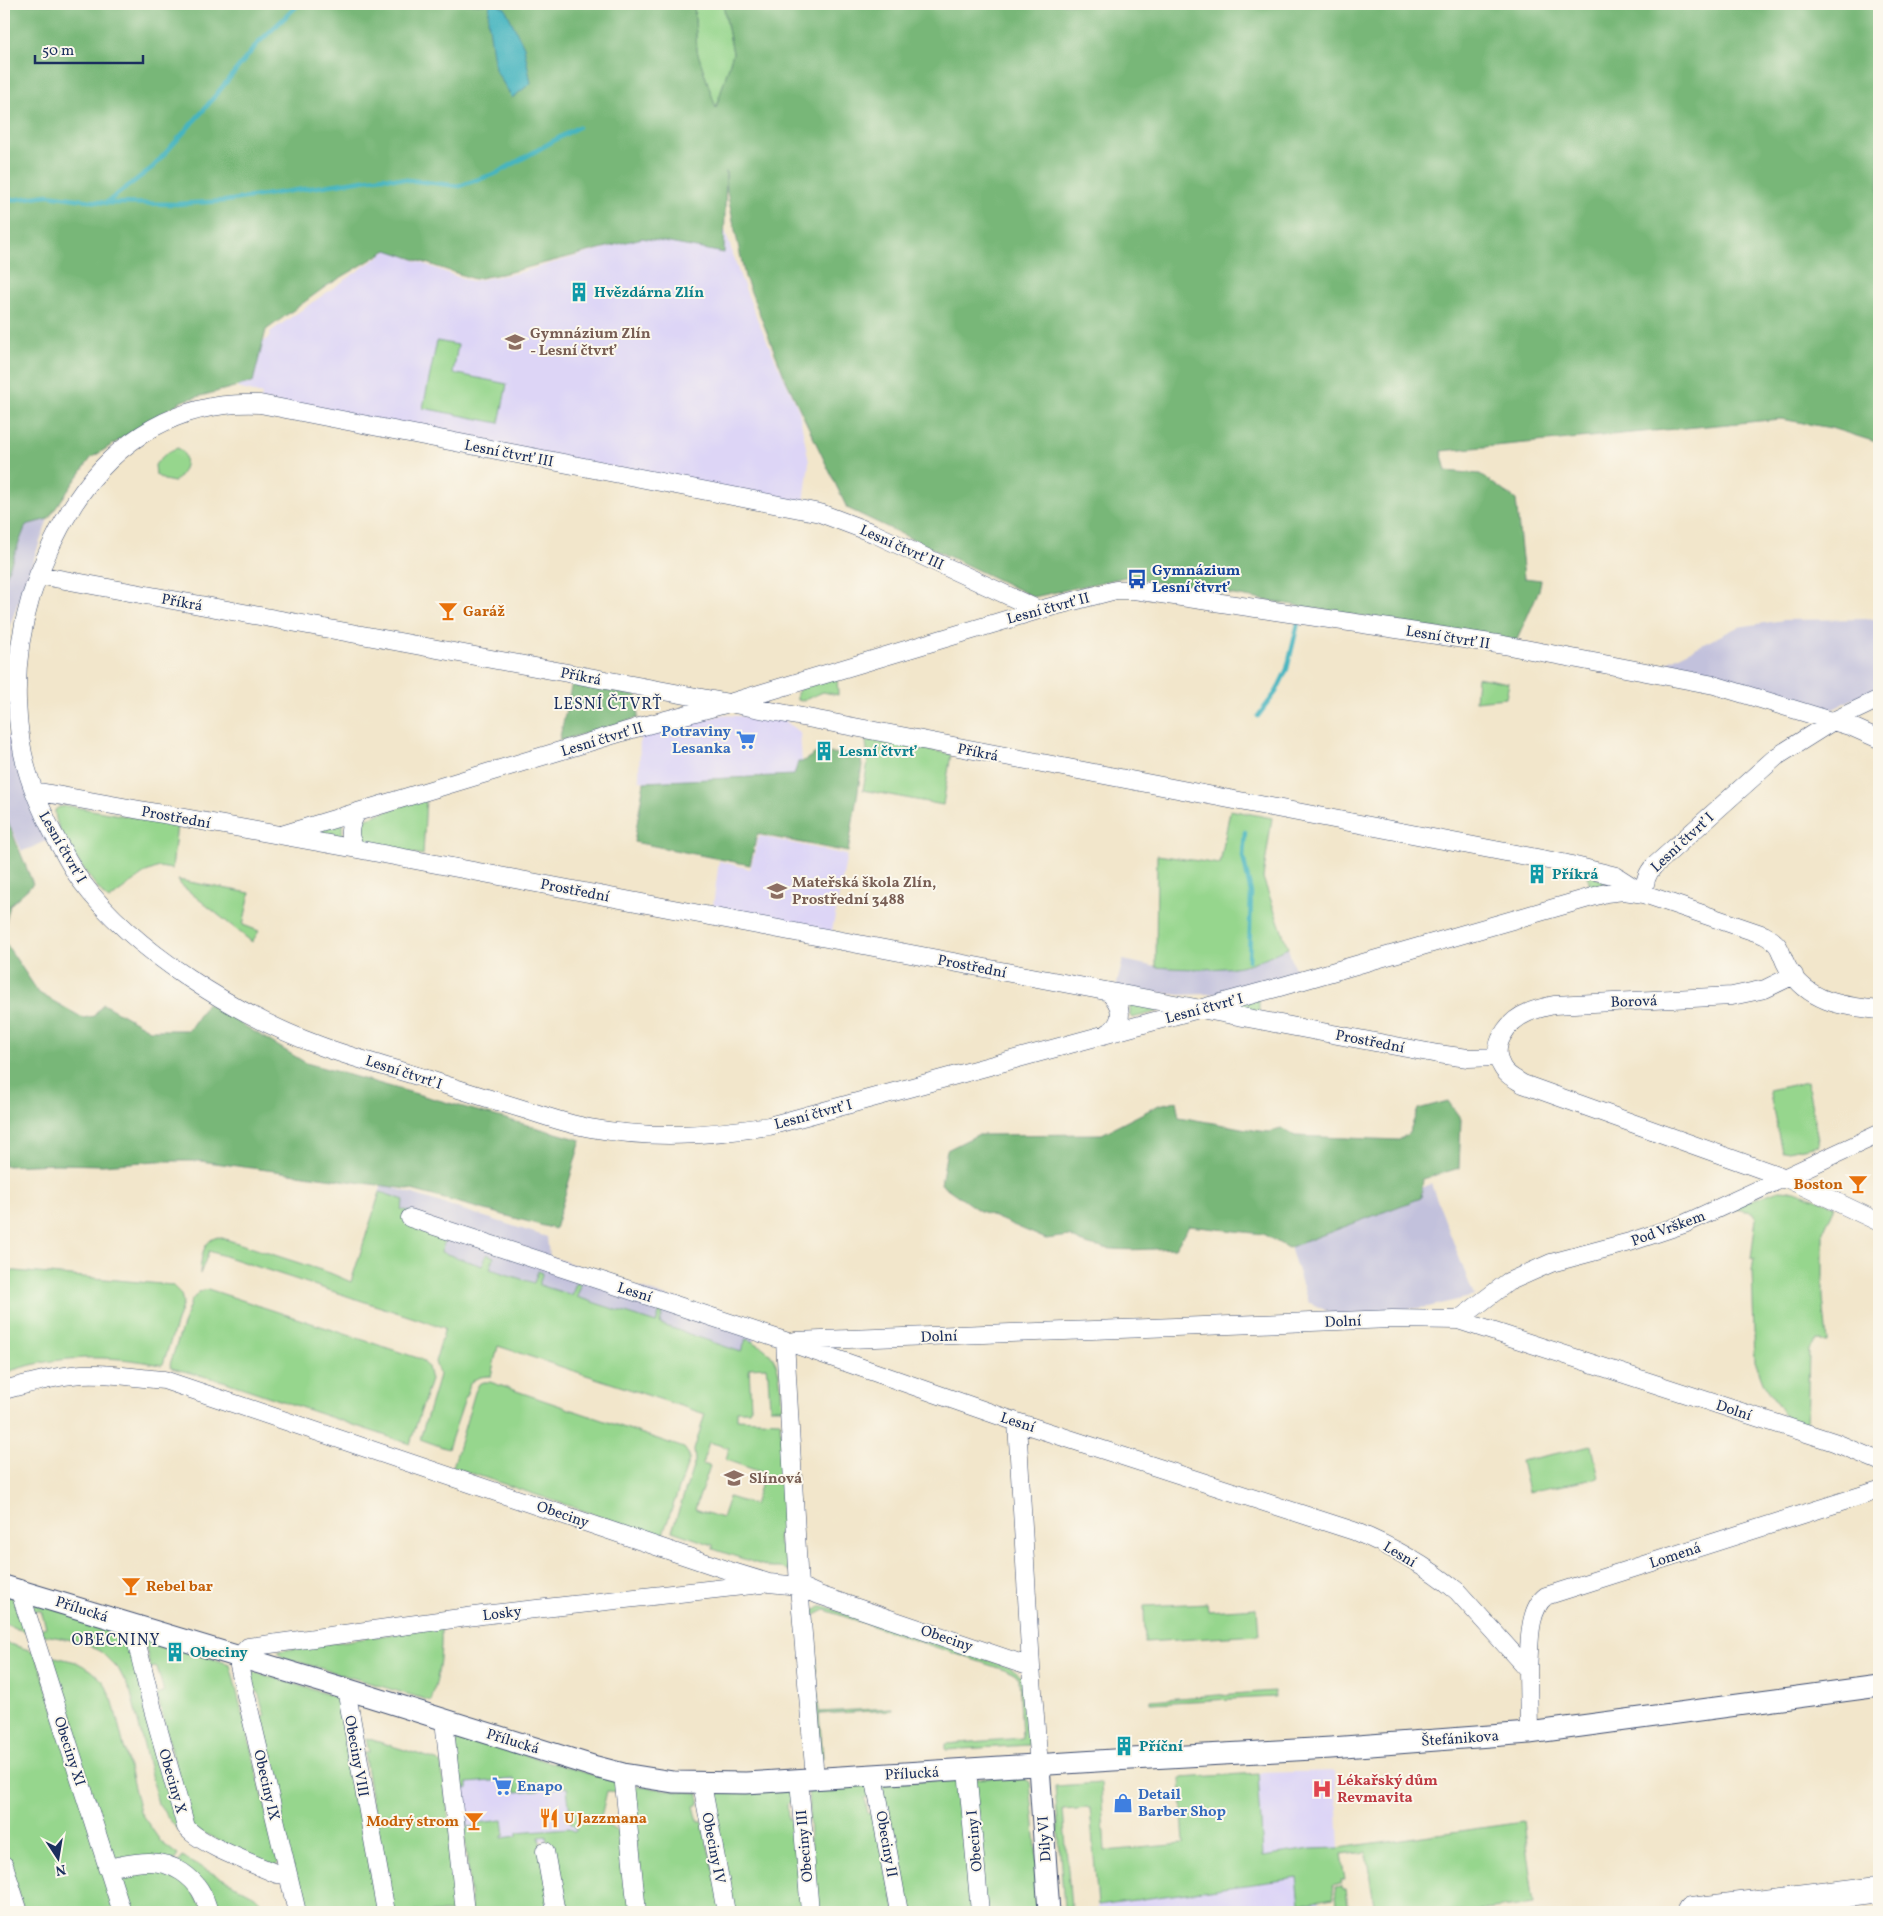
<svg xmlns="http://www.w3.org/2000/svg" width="1883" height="1916" font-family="Vollkorn,serif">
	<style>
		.built { fill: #ddd5f6 }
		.industrial { fill: #c2c1dc }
		.green { fill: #96d68d; stroke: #588276; fill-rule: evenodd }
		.forest { fill: #78b778; stroke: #4a736b }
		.water { fill: #46b5c0; stroke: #30728f }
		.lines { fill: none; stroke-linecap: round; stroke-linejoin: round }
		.stream { stroke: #46b5c0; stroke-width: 4.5 }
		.minor-casing { stroke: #3b4a6e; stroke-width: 19 }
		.tertiary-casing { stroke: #3b4a6e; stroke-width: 23 }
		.primary-casing { stroke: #3b4a6e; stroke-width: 29 }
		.minor { stroke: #fff; stroke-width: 18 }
		.tertiary { stroke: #fff; stroke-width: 21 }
		.primary { stroke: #fff; stroke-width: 28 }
		.labels { text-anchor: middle; stroke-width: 4; stroke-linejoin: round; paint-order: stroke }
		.culture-label { font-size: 15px; font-weight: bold; fill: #0d838f; stroke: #fbf7ec; text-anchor: start }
		.education-label { font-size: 15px; font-weight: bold; fill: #785e54; stroke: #fbf7ec; text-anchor: start }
		.street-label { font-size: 15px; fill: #1b2f5e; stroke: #fbf7ec }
		.transit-label { font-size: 15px; font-weight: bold; fill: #164399; stroke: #fbf7ec; text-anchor: start }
		.food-label { font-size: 15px; font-weight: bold; fill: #c56008; stroke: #fbf7ec; text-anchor: start }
		.shop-label { font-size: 15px; font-weight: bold; fill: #366cbe; stroke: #fbf7ec; text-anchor: start }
		.health-label { font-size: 15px; font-weight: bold; fill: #be3a42; stroke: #fbf7ec; text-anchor: start }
		.neighbourhood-label { font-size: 16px; letter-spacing: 1px; fill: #1b2f5e; stroke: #fbf7ec }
	</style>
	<rect width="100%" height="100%" fill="#fbf7ec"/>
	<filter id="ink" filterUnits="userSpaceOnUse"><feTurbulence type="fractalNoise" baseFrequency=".02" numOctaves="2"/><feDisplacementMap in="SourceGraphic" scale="10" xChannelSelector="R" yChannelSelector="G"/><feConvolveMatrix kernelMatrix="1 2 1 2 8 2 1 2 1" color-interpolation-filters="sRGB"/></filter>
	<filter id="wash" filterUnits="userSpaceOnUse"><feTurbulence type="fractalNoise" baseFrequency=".0096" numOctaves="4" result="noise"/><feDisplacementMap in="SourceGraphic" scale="20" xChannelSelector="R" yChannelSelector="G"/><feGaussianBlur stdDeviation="1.12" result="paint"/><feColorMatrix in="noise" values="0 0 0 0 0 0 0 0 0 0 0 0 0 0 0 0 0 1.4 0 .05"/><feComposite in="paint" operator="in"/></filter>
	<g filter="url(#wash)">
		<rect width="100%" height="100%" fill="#f2e6cb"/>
		<path class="built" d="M709,181L740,276L758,321L799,411L809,462L804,504L261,400L262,394L237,388L243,361L270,336V332L388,250L463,279L473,281L517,273L642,238Z
			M723,715L783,719L800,733L802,762H798L794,775L644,782L639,780L640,736L653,730Z
			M759,836L847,855L831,936L712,914L719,861L750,869Z
			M456,1734L575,1770L584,1835L466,1851Z
			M1335,1771L1339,1848L1312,1849L1320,1912H1098L1095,1869L1262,1853L1258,1773Z"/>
		<path class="industrial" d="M48,519L6,636L4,632V581L26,525Z
			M1879,619V686L1829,711L1667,662L1738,627L1784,620Z
			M10,735L41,809L47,840L31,848L22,851L4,813V737Z
			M1288,948L1295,970L1292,975L1230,993L1180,995L1116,987L1123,960L1156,967L1179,969L1217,968L1248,964Z
			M382,1184L547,1237L549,1256L756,1328L753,1342L741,1362L364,1244Z
			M1431,1184L1474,1296L1428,1307L1338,1316L1308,1302L1289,1244Z"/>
		<path class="green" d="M694,4H723L733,53L716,108L697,51Z
			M437,341L458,345L453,373L507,384L499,423L423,408Z
			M178,448C192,457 184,474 174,482L164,480L156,475L155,465C161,457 169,450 178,448Z
			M837,677L838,695L823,692L802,701L797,700V693L801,688Z
			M1477,677L1509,683L1506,698L1475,701Z
			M876,740L951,754L943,805L863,790L868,762L866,741Z
			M426,798L423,855L364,844C356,837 357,828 361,820Z
			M69,806L177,825L172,869L159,867L146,872L109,900L105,897C90,878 54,834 55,810L59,807Z
			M1230,810L1272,818L1263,878L1288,948C1275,953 1262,960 1249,964C1224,971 1182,969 1156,967L1157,855L1220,864Z
			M342,823L343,839L313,832Z
			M1588,875L1607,882L1590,889Z
			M178,880L250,893L243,925L259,931L252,942L181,885Z
			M1259,998V1012L1226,1007Z
			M1130,1003L1160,1009L1156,1012L1132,1018L1130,1016Z
			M1807,1082L1819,1145L1782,1152L1769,1090Z
			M1779,1190L1795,1191L1835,1206L1823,1232V1297L1827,1341L1817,1340L1809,1351L1807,1428L1789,1422L1763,1382L1755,1361L1752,1271L1754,1258L1751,1259L1756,1218L1752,1212L1730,1208Z
			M380,1192L404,1200L401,1209L418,1214L420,1231L445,1240L441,1252L482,1266L487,1254L494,1257L490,1269L534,1283L538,1271L543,1273L539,1285L572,1295L576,1283L581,1285L577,1297L656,1323L660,1311L663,1312L660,1324L741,1352L746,1339C782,1352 780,1375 782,1408H770L768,1374H767L766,1367L749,1368L751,1407L749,1411H737V1419L780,1421L788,1532L778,1534L779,1546L788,1545L790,1571L781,1568H771L713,1549V1545L672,1531L695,1461L694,1450L705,1414L498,1346L491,1376C483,1376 475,1377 470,1384L448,1449L420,1439L437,1383L439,1374L435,1362L445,1328L209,1251L200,1274C201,1260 202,1239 219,1237L330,1273L351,1282ZM709,1442L729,1448L726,1460L764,1473L754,1505L729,1497L722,1518L695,1509L710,1466L702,1464Z
			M4,1270L172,1285L181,1294L183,1303L163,1364L161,1365C108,1354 55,1355 4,1373Z
			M208,1289L421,1359L428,1367L431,1380L410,1444L223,1381L171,1368L170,1364L191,1301L199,1292Z
			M484,1382H490L684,1448L689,1455V1460L662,1537L453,1467L475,1392L479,1384Z
			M1592,1446L1599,1478L1528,1492L1521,1461Z
			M4,1595L13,1598L29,1632L17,1629L4,1623Z
			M35,1603L125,1632L186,1837L176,1828L158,1804L131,1693L119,1670L101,1652L82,1642L39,1634L40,1629L46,1627L41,1611H32L29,1606Z
			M1207,1603L1208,1611L1257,1608L1259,1635L1145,1642L1144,1606Z
			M820,1607H827L1011,1668L1022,1677L1025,1684L1029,1745L946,1750V1744L1022,1738L1019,1678L1013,1673L825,1610L815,1615L813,1618L819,1712L892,1708V1710L819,1714L823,1758H820L811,1621L814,1611Z
			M441,1627C442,1653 439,1676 431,1701L282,1657L278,1651Z
			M144,1638L230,1664L279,1862L275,1866L192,1828L157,1695L164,1692L157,1667L150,1668Z
			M4,1642L35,1652L120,1912H24L4,1849Z
			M43,1654L76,1662L91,1670L104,1682L113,1702L140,1812L161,1842L178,1855L173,1863L111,1858Z
			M248,1670L340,1698L381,1912H301L258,1719L265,1716L258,1691H253Z
			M1274,1691L1275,1697L1150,1703V1700Z
			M464,1737L617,1782L622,1792L607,1791L600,1821L628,1838L635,1912H560L546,1836L539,1837L553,1912H472L463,1820L467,1819L468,1827L478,1826V1823L503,1820L505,1835L502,1836V1838L517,1836V1832L569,1828L575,1832L577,1829L571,1824L567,1787L516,1792L514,1779L468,1783V1789H461L456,1743L457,1739Z
			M366,1738L434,1759L441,1764L463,1912H390L364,1753L369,1752Z
			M1258,1773L1263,1856L1311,1849L1339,1848L1523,1822L1534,1904L1469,1912H1368L1375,1911L1366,1852L1341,1855L1345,1880H1341L1342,1883L1332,1885L1334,1898L1300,1903L1297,1878L1098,1905L1090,1808L1063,1810L1071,1907L1064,1908L1055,1786L1101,1783L1105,1851L1184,1844L1180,1778Z
			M1020,1776L1030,1782L1042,1912H983L974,1779Z
			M959,1779L962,1791L956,1792L957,1808H962L976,1912H902L881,1787L887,1783Z
			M868,1784L872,1796L865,1798L868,1814L874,1813L896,1912H813L808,1789Z
			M631,1786L699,1793V1804L694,1806L698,1822H702L724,1912H641Z
			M794,1789L793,1801L787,1803L788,1819H794L806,1912H730L710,1796L713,1793Z
			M182,1857L255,1896L265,1906L267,1912H213L177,1865Z
			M137,1867L181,1875L206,1912H126L118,1873Z
			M1342,1886L1343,1889H1346L1349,1912H1338L1335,1887Z"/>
		<path class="forest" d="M4,4H694L697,51L716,108L733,53L723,4H1879V443L1831,428L1781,419L1441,451L1446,471L1480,474L1516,500L1524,578L1541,580L1539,590L1516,642L1125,577L1034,597L847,508L785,378L745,277L727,192L726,171L724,253L642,238L506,273L474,279L387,250L325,287L266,330L253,382L182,401L91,458L48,519L26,525L4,581Z
			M4,632L6,636L4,737Z
			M572,683L637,696L638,718L559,741Z
			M816,753L860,754L862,766L848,852L757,834L750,865L634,842L644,782L794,775L798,762H802Z
			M4,812L33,884L10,905L4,930Z
			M4,941L39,993L83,1018L94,1016L103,1004L150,1030H189L207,1003L306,1063L581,1140L555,1229L408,1189L200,1161H156L102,1165L56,1164L4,1166Z
			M1176,1101L1179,1117L1259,1131L1270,1132L1281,1128L1295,1136L1399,1140L1409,1133L1418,1109L1448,1101L1461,1119L1459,1168L1423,1179L1421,1198L1288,1248L1263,1234L1189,1226L1175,1248C1145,1249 1096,1255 1070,1236L1046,1239L978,1210L941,1184L947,1150L977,1135L1102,1134L1159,1105Z"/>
		<path class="water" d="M490,4H497L505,8L524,47L531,83L512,98L495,69L488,19Z"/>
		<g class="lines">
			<path class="stream" d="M4,201L48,195L106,203L177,204L225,201L383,177L459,186L497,173L578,127
				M106,203L153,167L202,112L258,43L299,4
				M1258,716L1276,692L1287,669L1299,619
				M1245,832L1243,856L1251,893L1249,960"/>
		</g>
	</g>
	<g filter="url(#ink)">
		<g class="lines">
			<defs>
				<path id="minor" d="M38,575L729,703L1563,863L1616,876L1644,894L1764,935C1784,946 1778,951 1788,968C1809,1003 1843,1006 1879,1010
					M1039,610L873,533L820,513L260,404C180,400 117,438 74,504C36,564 15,630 17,701C19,755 29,785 53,833C62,849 70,866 81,881C133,951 237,1015 318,1045C352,1058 389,1067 424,1078C457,1089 490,1099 523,1109C545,1116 567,1124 590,1128C651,1139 708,1136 769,1126L1276,988L1606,893L1624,891L1644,894
					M34,791L357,849L1438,1054L1468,1058L1498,1057
					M357,813C349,825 346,838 357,849
					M281,835L636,728L729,703L1039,610L1116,590H1134L1504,645L1714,685L1852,727L1879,739
					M1644,894C1644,883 1646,874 1654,866L1776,757L1833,721L1879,699
					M1794,975L1765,989L1732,996L1554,1005C1545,1007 1535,1009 1527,1013C1508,1021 1489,1046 1502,1067C1506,1075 1515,1079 1523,1084L1786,1178L1879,1222
					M1107,1033C1126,1023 1122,1004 1108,992
					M410,1218L785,1341L1017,1422L1354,1531C1391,1546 1427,1566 1457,1591L1528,1670L1529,1733
					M1458,1320L1508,1282L1551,1263L1630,1242L1684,1224L1879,1134
					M785,1341L799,1586L815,1779
					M795,1341L1392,1319L1458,1320L1834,1442L1879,1461
					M4,1390C26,1384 48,1378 72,1375C102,1371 133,1378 164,1380L730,1571L769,1583L799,1586L819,1595L1031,1667
					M1017,1422L1031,1667L1039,1766
					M19,1589L122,1912
					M132,1624L153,1710L186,1827C200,1845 255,1864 277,1874L288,1875
					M1528,1670C1530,1648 1527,1610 1546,1596L1879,1490
					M346,1689L386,1912
					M444,1720L465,1912
					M967,1770L980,1912
					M623,1774L637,1912
					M874,1775L899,1912
					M799,1780L810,1912
					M702,1784L726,1912
					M545,1851L556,1912
					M4,1865L19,1912
					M107,1868C135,1863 156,1856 182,1872C198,1883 204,1894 209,1912
					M297,1912L239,1666V1657L248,1647L482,1615L761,1584"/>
				<path id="tertiary" d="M4,1586L346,1689L596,1767L623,1774L673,1782L746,1783L1113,1760L1331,1748L1529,1733L1879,1686
					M1039,1766L1049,1912"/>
				<path id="primary" d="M1691,1912L1879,1889"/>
			</defs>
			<use href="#minor" class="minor-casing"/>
			<use href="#tertiary" class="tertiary-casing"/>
			<use href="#primary" class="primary-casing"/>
			<use href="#minor" class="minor"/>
			<use href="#tertiary" class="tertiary"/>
			<use href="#primary" class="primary"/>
		</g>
	</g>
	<defs>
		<symbol id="building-bare" viewBox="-9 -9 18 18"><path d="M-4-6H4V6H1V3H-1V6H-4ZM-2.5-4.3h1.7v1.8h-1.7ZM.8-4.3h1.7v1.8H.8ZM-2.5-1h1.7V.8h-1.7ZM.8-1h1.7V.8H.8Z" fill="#0f9aa8" stroke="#fbf7ec" stroke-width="2.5" paint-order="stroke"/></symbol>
		<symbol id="school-bare" viewBox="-9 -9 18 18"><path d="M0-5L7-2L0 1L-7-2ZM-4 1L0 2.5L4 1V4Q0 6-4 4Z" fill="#8d6e63" stroke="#fbf7ec" stroke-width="2.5" paint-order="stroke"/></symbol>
		<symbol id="bus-bare" viewBox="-9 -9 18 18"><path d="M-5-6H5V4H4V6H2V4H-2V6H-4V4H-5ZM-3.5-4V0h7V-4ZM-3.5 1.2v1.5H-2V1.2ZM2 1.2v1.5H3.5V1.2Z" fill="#1a4fb4" stroke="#fbf7ec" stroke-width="2.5" paint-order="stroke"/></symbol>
		<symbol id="bar-bare" viewBox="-9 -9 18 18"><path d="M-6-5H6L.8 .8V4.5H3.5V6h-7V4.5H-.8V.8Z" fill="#e8710a" stroke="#fbf7ec" stroke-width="2.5" paint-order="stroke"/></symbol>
		<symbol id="supermarket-bare" viewBox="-9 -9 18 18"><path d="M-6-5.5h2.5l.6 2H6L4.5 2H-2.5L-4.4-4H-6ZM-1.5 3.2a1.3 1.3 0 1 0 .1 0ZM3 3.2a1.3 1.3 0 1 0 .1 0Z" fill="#3f7fe0" stroke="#fbf7ec" stroke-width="2.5" paint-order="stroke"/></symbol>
		<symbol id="hospital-bare" viewBox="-9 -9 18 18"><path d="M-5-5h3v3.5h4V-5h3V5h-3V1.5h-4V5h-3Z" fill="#e0444e" stroke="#fbf7ec" stroke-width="2.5" paint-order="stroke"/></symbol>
		<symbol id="shop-bare" viewBox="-9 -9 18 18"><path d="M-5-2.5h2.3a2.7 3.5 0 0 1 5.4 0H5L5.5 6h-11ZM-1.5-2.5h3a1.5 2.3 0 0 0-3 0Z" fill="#3f7fe0" stroke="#fbf7ec" stroke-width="2.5" paint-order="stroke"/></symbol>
		<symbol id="restaurant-bare" viewBox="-9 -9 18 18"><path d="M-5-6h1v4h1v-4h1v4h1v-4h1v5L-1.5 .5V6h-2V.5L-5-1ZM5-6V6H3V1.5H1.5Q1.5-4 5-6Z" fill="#e8710a" stroke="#fbf7ec" stroke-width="2.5" paint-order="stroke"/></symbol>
	</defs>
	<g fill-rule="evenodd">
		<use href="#building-bare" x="565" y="278" width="28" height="28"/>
		<use href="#school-bare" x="501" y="328" width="28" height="28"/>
		<use href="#bus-bare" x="1123" y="565" width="28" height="28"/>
		<use href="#bar-bare" x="434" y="597" width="28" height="28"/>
		<use href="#supermarket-bare" x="732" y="726" width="28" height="28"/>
		<use href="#building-bare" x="810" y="737" width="28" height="28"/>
		<use href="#building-bare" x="1523" y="860" width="28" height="28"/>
		<use href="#school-bare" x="763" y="877" width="28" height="28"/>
		<use href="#bar-bare" x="1844" y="1170" width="28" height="28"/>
		<use href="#school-bare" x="720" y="1464" width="28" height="28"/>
		<use href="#bar-bare" x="117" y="1572" width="28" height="28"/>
		<use href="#building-bare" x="161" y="1638" width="28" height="28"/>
		<use href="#building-bare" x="1110" y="1732" width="28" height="28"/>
		<use href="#supermarket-bare" x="488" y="1772" width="28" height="28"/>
		<use href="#hospital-bare" x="1308" y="1775" width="28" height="28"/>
		<use href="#shop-bare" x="1109" y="1789" width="28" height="28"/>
		<use href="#restaurant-bare" x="535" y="1804" width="28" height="28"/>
		<use href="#bar-bare" x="460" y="1807" width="28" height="28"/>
	</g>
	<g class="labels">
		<g class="culture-label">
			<text x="594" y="297">Hvězdárna Zlín</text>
			<text x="839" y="756">Lesní čtvrť</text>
			<text x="1552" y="879">Příkrá</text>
			<text x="190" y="1657">Obeciny</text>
			<text x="1139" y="1751">Příční</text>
		</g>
		<g class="education-label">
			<text x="530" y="338">Gymnázium Zlín<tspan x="530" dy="17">- Lesní čtvrť</tspan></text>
			<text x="792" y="887">Mateřská škola Zlín,<tspan x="792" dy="17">Prostřední 3488</tspan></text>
			<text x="749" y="1483">Slínová</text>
		</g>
		<g class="street-label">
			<text transform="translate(509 453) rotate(11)" y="5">Lesní čtvrť III</text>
			<text transform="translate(902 547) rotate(24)" y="5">Lesní čtvrť III</text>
			<text transform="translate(182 602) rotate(10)" y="5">Příkrá</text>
			<text transform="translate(1048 608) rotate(-15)" y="5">Lesní čtvrť II</text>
			<text transform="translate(1448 637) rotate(9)" y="5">Lesní čtvrť II</text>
			<text transform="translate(581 676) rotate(11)" y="5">Příkrá</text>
			<text transform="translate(602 739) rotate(-17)" y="5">Lesní čtvrť II</text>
			<text transform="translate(978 752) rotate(11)" y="5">Příkrá</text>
			<text transform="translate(176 817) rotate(10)" y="5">Prostřední</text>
			<text transform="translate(1682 842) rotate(-43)" y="5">Lesní čtvrť I</text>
			<text transform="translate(63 847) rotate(60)" y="5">Lesní čtvrť I</text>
			<text transform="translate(575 890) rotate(11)" y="5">Prostřední</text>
			<text transform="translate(972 966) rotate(11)" y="5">Prostřední</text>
			<text transform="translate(1634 1001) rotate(-2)" y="5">Borová</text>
			<text transform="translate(1204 1008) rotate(-15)" y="5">Lesní čtvrť I</text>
			<text transform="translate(1370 1041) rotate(11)" y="5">Prostřední</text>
			<text transform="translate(404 1072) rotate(18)" y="5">Lesní čtvrť I</text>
			<text transform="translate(813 1114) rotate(-15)" y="5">Lesní čtvrť I</text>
			<text transform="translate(1668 1228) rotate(-20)" y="5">Pod Vrškem</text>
			<text transform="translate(635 1292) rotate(18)" y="5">Lesní</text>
			<text transform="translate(1343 1321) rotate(-2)" y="5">Dolní</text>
			<text transform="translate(939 1336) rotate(-2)" y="5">Dolní</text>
			<text transform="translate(1734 1410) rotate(18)" y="5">Dolní</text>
			<text transform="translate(1018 1422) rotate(18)" y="5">Lesní</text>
			<text transform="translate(563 1514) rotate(19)" y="5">Obeciny</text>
			<text transform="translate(1400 1554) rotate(31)" y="5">Lesní</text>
			<text transform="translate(1675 1555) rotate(-18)" y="5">Lomená</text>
			<text transform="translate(82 1609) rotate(18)" y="5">Přílucká</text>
			<text transform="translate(502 1613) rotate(-7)" y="5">Losky</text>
			<text transform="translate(947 1638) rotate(19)" y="5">Obeciny</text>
			<text transform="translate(1460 1738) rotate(-4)" y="5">Štefánikova</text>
			<text transform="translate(513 1741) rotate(17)" y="5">Přílucká</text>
			<text transform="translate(70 1751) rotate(72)" y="5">Obeciny XI</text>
			<text transform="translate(357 1756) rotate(80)" y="5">Obeciny VIII</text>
			<text transform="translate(912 1773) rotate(-3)" y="5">Přílucká</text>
			<text transform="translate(173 1781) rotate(74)" y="5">Obeciny X</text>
			<text transform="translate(267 1785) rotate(77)" y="5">Obeciny IX</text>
			<text transform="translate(1044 1839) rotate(-94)" y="5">Díly VI</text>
			<text transform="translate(974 1841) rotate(-95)" y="5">Obeciny I</text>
			<text transform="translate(887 1844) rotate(80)" y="5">Obeciny II</text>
			<text transform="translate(804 1846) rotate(-95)" y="5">Obeciny III</text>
			<text transform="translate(714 1848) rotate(79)" y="5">Obeciny IV</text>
		</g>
		<g class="transit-label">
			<text x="1152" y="575">Gymnázium<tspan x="1152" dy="17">Lesní čtvrť</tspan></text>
		</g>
		<g class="food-label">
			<text x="463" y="616">Garáž</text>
			<text x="1843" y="1189" text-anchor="end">Boston</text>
			<text x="146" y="1591">Rebel bar</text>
			<text x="564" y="1823">U Jazzmana</text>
			<text x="459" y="1826" text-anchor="end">Modrý strom</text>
		</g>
		<g class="shop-label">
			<text x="731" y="736" text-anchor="end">Potraviny<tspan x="731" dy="17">Lesanka</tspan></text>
			<text x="517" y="1791">Enapo</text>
			<text x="1138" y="1799">Detail<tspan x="1138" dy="17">Barber Shop</tspan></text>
		</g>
		<g class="health-label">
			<text x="1337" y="1785">Lékařský dům<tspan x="1337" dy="17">Revmavita</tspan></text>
		</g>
		<g class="neighbourhood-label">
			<text x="608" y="709">LESNÍ ČTVRŤ</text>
			<text x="116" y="1645">OBECNINY</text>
		</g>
	</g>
	<rect width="1883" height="1916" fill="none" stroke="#fbf7ec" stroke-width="20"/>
	<g transform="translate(58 1858) rotate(168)" stroke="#fbf7ec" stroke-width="4" paint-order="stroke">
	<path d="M0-4L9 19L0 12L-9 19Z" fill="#1b2f5e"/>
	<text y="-8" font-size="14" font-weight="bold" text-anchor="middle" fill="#1b2f5e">N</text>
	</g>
	<path d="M35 55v8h108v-8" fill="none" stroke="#1b2f5e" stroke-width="2.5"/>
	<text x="42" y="55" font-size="15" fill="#1b2f5e" stroke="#fbf7ec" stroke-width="4" paint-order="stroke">50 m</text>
</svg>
